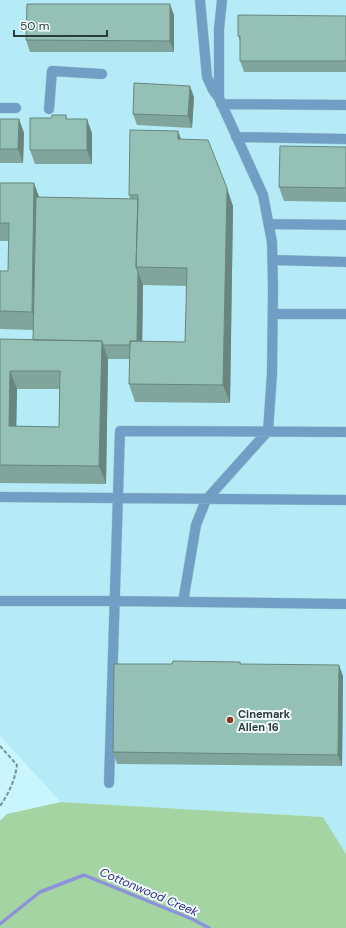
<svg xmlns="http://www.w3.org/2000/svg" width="346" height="928" font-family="'DM Sans',sans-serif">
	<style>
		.built { fill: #b4ebf6 }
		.green { fill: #a4d4a1 }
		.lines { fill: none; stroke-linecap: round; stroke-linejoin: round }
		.stream { stroke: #8c93db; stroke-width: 3.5 }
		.minor-casing { stroke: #a8d0d8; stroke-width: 11 }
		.path { stroke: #75949a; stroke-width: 2; stroke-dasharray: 4 2; stroke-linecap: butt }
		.minor { stroke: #719ec4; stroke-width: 10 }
		.wall { fill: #80a59c; fill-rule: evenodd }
		.shaded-wall { fill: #68867f }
		.building { fill: #95c0b5; stroke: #68867f; fill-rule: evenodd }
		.poi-dot { fill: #863d1f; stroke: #f2fbfd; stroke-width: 1.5 }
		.labels { text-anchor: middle; stroke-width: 4; stroke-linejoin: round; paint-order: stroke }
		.poi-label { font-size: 11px; font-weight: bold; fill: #293b3e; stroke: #f2fbfd; text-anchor: start }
		.water-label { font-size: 12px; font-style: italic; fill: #312e81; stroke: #f2fbfd }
	</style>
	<rect width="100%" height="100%" fill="#c8f5fe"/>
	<path class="built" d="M0,0H346V854L323,817L61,802L0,736Z"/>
	<path class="green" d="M61,802L323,817L346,854V928H0V821L7,814Z"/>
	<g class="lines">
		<path class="stream" d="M0,924L40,892L84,875L192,919L209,928"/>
		<defs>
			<path id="minor" d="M219,98V29L222,0
				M221,104L346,105
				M0,108H16
				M49,109L52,71L102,74
				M236,137L346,139
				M269,224L346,225
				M273,260L346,262
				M273,314H346
				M0,497L346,500
				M0,601H115L346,604
				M183,602L196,525L206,500L268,431L272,373L273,288L272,242L263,195L219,98L213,90L207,77L200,0
				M109,783L120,431L346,432"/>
		</defs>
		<use href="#minor" class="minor-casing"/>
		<path class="path" d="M0,746L17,765C15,780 9,793 0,806"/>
		<use href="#minor" class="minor"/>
	</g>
	<path class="wall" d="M174,15V52H30L26,40Z
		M346,16V72H244L240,61V41L238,36Z
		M194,97L192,128L137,125L133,114Z
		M66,115L67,119L92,133V164H35L30,150L52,118Z
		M0,119H19L24,133L23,163H0Z
		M178,131L181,139L233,206L230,403L135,402L129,384V359H108L106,484L0,483V339L33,340V330L0,329V271H8L9,241H0V183L39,197L130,199L129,195ZM143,285L187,286L185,342L142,341ZM17,389H59V427L16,426Z
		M346,147V202L284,201L279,187Z
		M240,662L241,664L343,676L342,766L117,764L113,752L172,664Z"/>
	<path class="shaded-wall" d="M170,4L174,15V52L170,41Z
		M190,86L194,97L192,128L188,116Z
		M19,119L24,133L23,163L18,149Z
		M87,119L92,133V164L87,150Z
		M178,131L184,149L178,139Z
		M34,183L41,202L39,330L32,312Z
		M227,188L233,206L230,403L223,385Z
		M138,272L143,285L142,359L136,345Z
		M102,341L108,359L106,484L99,466Z
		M10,371L17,389L16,444L9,426Z
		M339,665L343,676L342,766L338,755Z"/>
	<path class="building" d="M27,4H170V41L26,40Z
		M238,15L346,16V61H240V36H238Z
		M134,83L190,86L188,116L133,114Z
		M52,115H66V119H87V150H30V118H52Z
		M0,119H19L18,149H0Z
		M130,130L178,131V139L208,140L227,188L223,385L129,384L130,341L185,342L187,268L136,267L138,195H129Z
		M280,146L346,147V188L279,187Z
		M0,183H34L32,312L0,311V271H8L9,223H0Z
		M36,197L138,199L136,267L138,272L137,341H130V345H103L102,341L33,340Z
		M0,339L102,341L99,466L0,465ZM10,371H60L59,427L9,426Z
		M173,661L240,662V664L339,665L338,755L113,752L114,664H172Z"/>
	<circle class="poi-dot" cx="230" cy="720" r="4"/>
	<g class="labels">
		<g class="poi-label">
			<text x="238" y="718">Cinemark<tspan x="238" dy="13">Allen 16</tspan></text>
		</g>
		<g class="water-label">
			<text transform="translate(149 892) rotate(23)" y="4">Cottonwood Creek</text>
		</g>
	</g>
	<path d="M14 30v6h93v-6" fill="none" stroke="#293b3e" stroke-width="2"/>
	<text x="20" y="30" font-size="12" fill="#293b3e" stroke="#f2fbfd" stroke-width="3" paint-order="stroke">50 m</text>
</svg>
